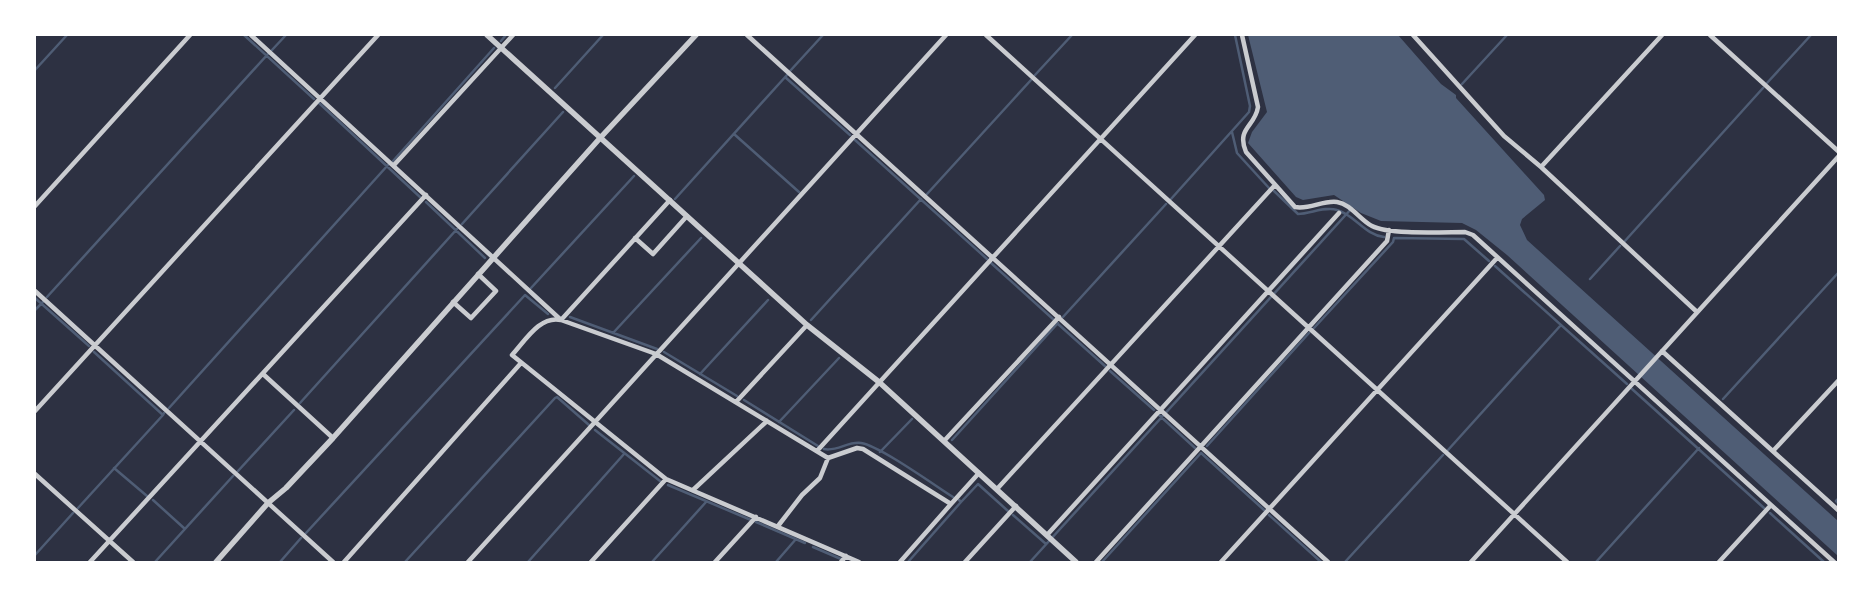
<svg xmlns="http://www.w3.org/2000/svg" width="1873" height="597" font-family="'Zilla Slab',serif">
	<style>
		.water { fill: #4f5d75 }
		.lines { fill: none; stroke-linecap: round; stroke-linejoin: round }
		.stream { stroke: #4f5d75; stroke-width: 2.5 }
		.minor { stroke: #caccd0; stroke-width: 4.5 }
		.tertiary { stroke: #caccd0; stroke-width: 5.5 }
	</style>
	<rect width="100%" height="100%" fill="#2d3142"/>
	<path class="water" d="M1248,35H1398L1441,84L1456,95V98L1544,195L1545,200L1522,219L1520,225L1527,240L1838,521V556L1507,255L1476,230L1462,223L1381,221L1361,213L1334,195L1303,200L1296,197L1248,143L1252,132L1267,112Z"/>
	<g class="lines">
		<path class="stream" d="M244,35L314,99
			M501,41L506,35
			M272,50L286,35
			M35,70L67,35
			M790,71L823,35
			M1035,75L1072,35
			M785,77L850,135
			M1767,83L1811,35
			M1462,84L1507,35
			M555,88L603,35
			M319,103L420,197
			M1232,132L1237,153L1269,188
			M734,134L799,192
			M855,140L987,259
			M393,161L494,48
			M1274,191L1298,214C1310,214 1325,206 1337,210C1355,215 1365,235 1384,237
			M927,194L1031,80
			M675,199L787,75
			M1171,199L1249,112L1250,106L1235,35
			M426,202L485,258
			M462,224L563,112
			M1624,242L1763,88
			M991,263L1054,320
			M1495,266L1627,384
			M1590,279L1620,246
			M531,288L634,176
			M47,297L268,54
			M35,298L89,346
			M35,310L43,302
			M570,317L657,349
			M1063,317L1166,204
			M811,320L921,199
			M1058,324L1106,367
			M1314,328L1393,242L1394,238L1464,239L1489,261
			M613,333L701,238
			M94,352L163,415L164,413
			M664,352L737,396
			M1110,371L1154,410
			M700,374L768,300
			M1632,389L1764,508
			M1723,399L1838,273
			M744,400L818,446
			M300,403L457,229
			M169,408L388,165
			M1159,415L1195,448
			M779,422L839,358
			M595,430L660,481
			M952,440L1058,323
			M1207,446L1309,333
			M824,449C837,452 848,441 861,443C880,446 934,485 953,497
			M1448,450L1561,325
			M880,452L912,419
			M114,468L147,496
			M238,471L294,410
			M668,485L751,520
			M1838,499L1836,501L1838,503
			M153,500L185,529
			M959,500L961,502L978,484L1008,511
			M78,508L163,415
			M1770,513L1824,562
			M1013,515L1046,544
			M1269,515L1321,562
			M756,522L805,543
			M306,533L525,295L548,314
			M813,547L841,559
			M35,555L73,513
			M155,562L233,476
			M280,562L301,538
			M405,562L555,398L557,397L589,425
			M528,562L624,454
			M652,562L706,502
			M776,562L796,539
			M908,562L961,502
			M1030,562L1352,208
			M1102,562L1201,453L1264,510
			M1345,562L1443,455
			M1596,562L1699,448"/>
		<path class="minor" d="M251,35L561,320L656,354L828,458L857,448L863,449L951,504L979,473
			M747,35L1328,562
			M986,35L1567,562
			M1242,35L1258,107C1255,127 1236,128 1246,152L1295,207C1309,210 1323,200 1337,202C1351,204 1360,220 1372,226C1389,235 1444,232 1465,232L1473,235L1834,562
			M1413,35L1504,136L1541,167L1697,312
			M1710,35L1838,151
			M394,165L513,35
			M1541,167L1662,35
			M670,200L561,320C540,315 525,341 512,355L666,479L859,562
			M35,206L190,35
			M635,238L653,254L687,216
			M35,291L333,562
			M453,302L471,318L496,291L478,274
			M1662,351L1838,510
			M263,374L333,438
			M736,402L807,325
			M35,411L378,35
			M944,441L1059,317
			M817,451L1195,35
			M1773,451L1838,381
			M35,474L133,562
			M997,489L1275,185
			M693,490L767,421
			M778,526L802,495L820,478L828,458
			M1047,535L1339,213
			M90,562L426,195
			M344,562L521,363
			M468,562L946,35
			M591,562L666,479
			M715,562L756,517
			M841,562L846,556
			M900,562L951,504
			M965,562L1016,506
			M1096,562L1387,241L1389,230
			M1221,562L1497,258
			M1471,562L1838,157
			M1719,562L1771,505"/>
		<path class="tertiary" d="M487,35L807,325L879,382L1076,562
			M216,562L268,503L286,488L333,438L601,137L696,35"/>
	</g>
	<rect width="1873" height="597" fill="none" stroke="#ffffff" stroke-width="72"/>
</svg>
